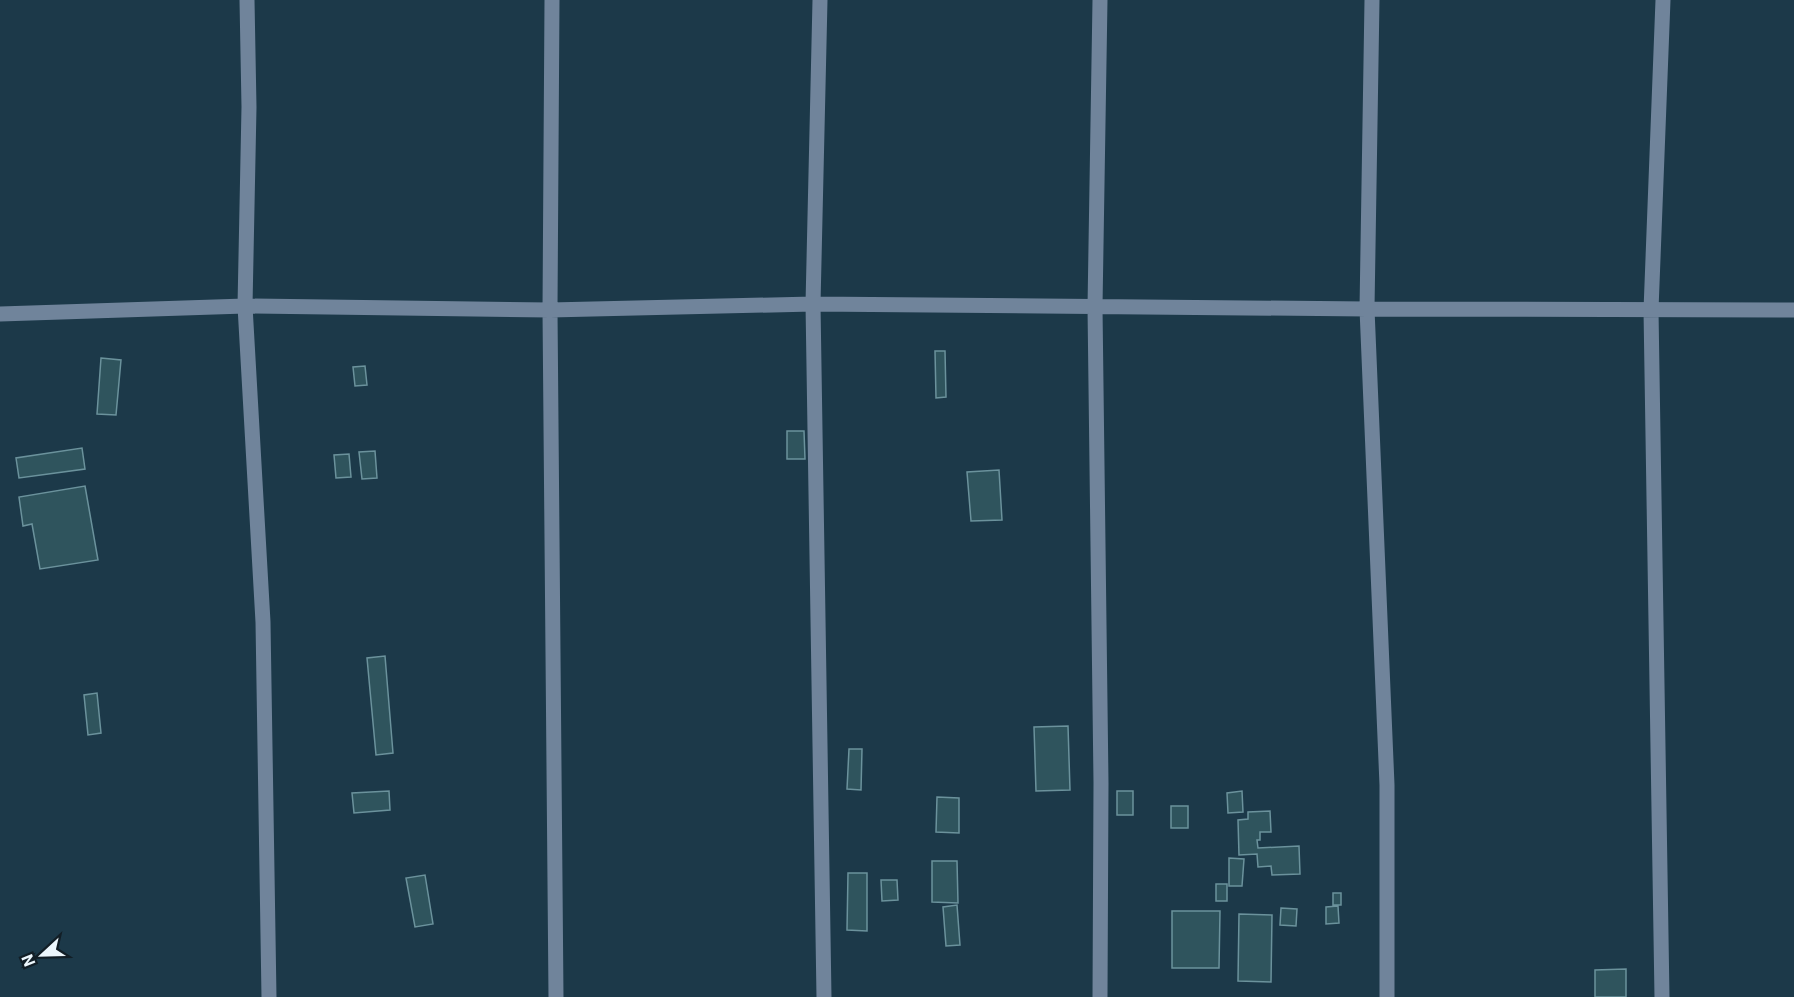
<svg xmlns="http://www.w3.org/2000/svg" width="1794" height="997" font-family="Roboto,sans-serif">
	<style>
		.building { fill: #2f545d; stroke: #6b929c; stroke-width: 1.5 }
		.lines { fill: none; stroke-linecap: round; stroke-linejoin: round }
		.minor { stroke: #70849b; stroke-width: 15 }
	</style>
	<rect width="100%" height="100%" fill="#1c3949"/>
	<path class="building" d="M935,351H945L946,397L936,398Z
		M101,358L121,360L116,415L97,414Z
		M365,366L367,385L355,386L353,367Z
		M787,431H804L805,459H787Z
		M82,448L85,469L19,478L16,458Z
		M375,451L377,478L362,479L359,452Z
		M349,454L351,477L336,478L334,455Z
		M999,470L1002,520L971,521L967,472Z
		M85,486L98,560L40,569L32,524L23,526L19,497Z
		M385,656L393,753L376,755L367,658Z
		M97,693L101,733L88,735L84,695Z
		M1068,726L1070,790L1036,791L1034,727Z
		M849,749H862L861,790L847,789Z
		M389,791L390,810L354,813L352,793Z
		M1117,791H1133V815H1117Z
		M1242,791L1243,812L1228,813L1227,793Z
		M937,797L959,798V833L936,832Z
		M1171,806H1188V828H1171Z
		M1270,811L1271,832H1260V840H1257L1258,848L1299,846L1300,874L1272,875L1271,866L1258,867L1257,854L1239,855L1238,820L1248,819V812Z
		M1229,858L1244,859L1242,886H1229Z
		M932,861H957L958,903L932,902Z
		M848,873H867V931L847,930Z
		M425,875L433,924L415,927L406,878Z
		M881,880H897L898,900L882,901Z
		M1216,884H1227V901H1216Z
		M1333,893H1341V905H1333Z
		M957,905L960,945L946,946L943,907Z
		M1338,906L1339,923L1326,924V907Z
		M1281,908L1297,909L1296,926L1280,925Z
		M1172,911H1220L1219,968H1172Z
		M1239,914L1272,915L1271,982L1238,981Z
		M1626,969V997H1595V970Z"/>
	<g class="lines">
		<path class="minor" d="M247,0L249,107L245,306L263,622L269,997
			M552,0L550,310L556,997
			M820,0L813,304L824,997
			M1372,0L1367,309L1387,785V997
			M0,314L245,306L550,310L813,304L1367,309L1794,310
			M1100,997L1101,783L1095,307L1100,0
			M1662,997L1651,310L1663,0"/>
	</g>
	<g transform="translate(42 955) rotate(248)" stroke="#121e26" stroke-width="4.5" paint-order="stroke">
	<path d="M0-4.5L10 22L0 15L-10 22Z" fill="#edf7fd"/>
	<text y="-9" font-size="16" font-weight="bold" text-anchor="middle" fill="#edf7fd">N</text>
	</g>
</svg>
